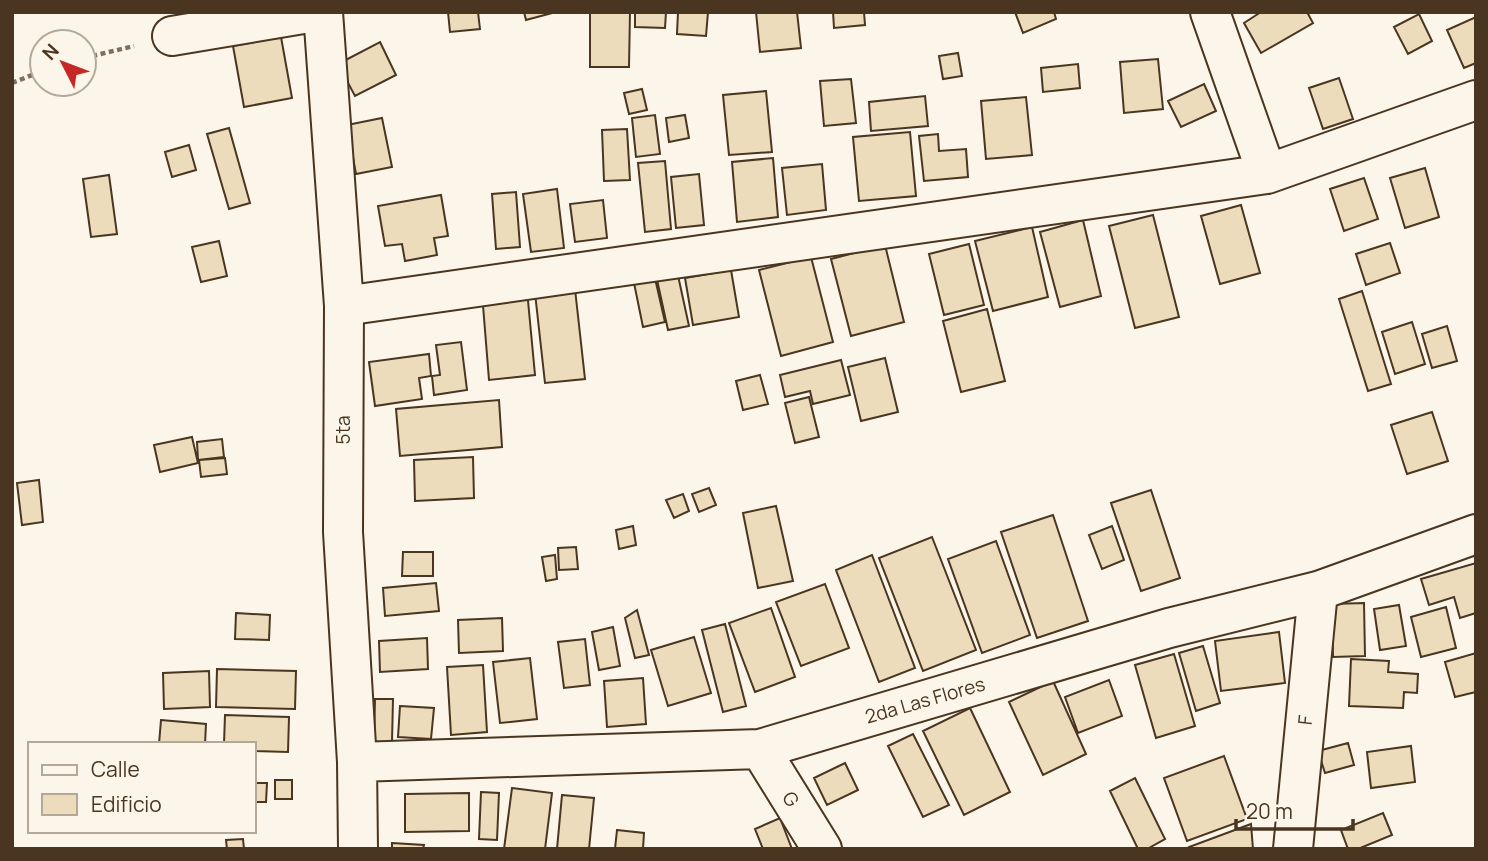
<svg xmlns="http://www.w3.org/2000/svg" width="1488" height="861" font-family="Manrope,sans-serif">
	<style>
		.building { fill: #ecdcbc; stroke: #4a3520; stroke-width: 2 }
		.lines { fill: none; stroke-linecap: round; stroke-linejoin: round }
		.minor-casing { stroke: #4a3520; stroke-width: 42 }
		.path { stroke: #7f6f5c; stroke-width: 4.5; stroke-dasharray: 5 3.5; stroke-linecap: butt }
		.minor { stroke: #fbf6e9; stroke-width: 38 }
		.labels { text-anchor: middle; stroke-width: 5; stroke-linejoin: round; paint-order: stroke }
		.street-label { font-size: 19px; fill: #4a3520; stroke: #fbf6e9 }
	</style>
	<rect width="100%" height="100%" fill="#fbf6e9"/>
	<path class="building" d="M448,12H478L480,29L450,32Z
		M524,12H556L526,20Z
		M590,12H630L629,67H590Z
		M635,12H666L665,28L635,27Z
		M678,12H708L706,36L677,34Z
		M756,12H797L801,48L760,52Z
		M833,12H864L865,25L834,28Z
		M1015,12H1054L1056,19L1023,33Z
		M1261,12H1307L1313,23L1261,53L1244,23Z
		M1419,14L1432,41L1408,54L1394,27Z
		M1476,17V63L1464,68L1447,30Z
		M281,37L292,98L244,107L233,46Z
		M380,42L396,75L355,96L338,64Z
		M958,53L962,76L943,79L939,56Z
		M1158,59L1163,109L1124,113L1120,62Z
		M1078,64L1080,88L1043,92L1041,68Z
		M1339,78L1353,119L1323,129L1309,88Z
		M851,79L856,123L824,126L820,81Z
		M1204,84L1216,111L1181,127L1168,101Z
		M642,89L647,110L629,114L624,93Z
		M766,91L772,152L729,155L723,95Z
		M925,96L928,126L871,131L869,102Z
		M1026,97L1032,155L986,159L981,101Z
		M655,115L660,154L636,157L632,118Z
		M685,115L689,138L669,142L666,118Z
		M382,118L392,167L356,174L347,125Z
		M229,128L250,203L229,209L207,134Z
		M627,129L630,180L604,181L602,130Z
		M910,132L916,196L859,201L853,137Z
		M938,134L939,151L966,149L968,177L924,181L919,136Z
		M189,145L196,170L172,177L165,152Z
		M773,158L778,217L737,222L732,162Z
		M665,161L671,229L645,232L638,163Z
		M822,164L826,210L787,215L782,168Z
		M1425,168L1439,217L1405,228L1390,178Z
		M699,174L704,225L676,228L671,177Z
		M109,175L117,234L91,237L83,179Z
		M1364,178L1378,219L1344,231L1330,189Z
		M557,189L564,248L531,252L523,194Z
		M516,192L520,247L496,249L492,194Z
		M441,195L448,236L434,238L437,255L405,261L402,244L385,246L378,206Z
		M603,200L607,238L575,242L570,204Z
		M1241,205L1260,273L1220,284L1201,216Z
		M1153,215L1179,317L1135,328L1109,226Z
		M1083,220L1101,296L1060,307L1040,232Z
		M1032,227L1048,297L993,311L975,241Z
		M219,241L227,276L201,282L192,247Z
		M1390,243L1400,273L1366,285L1356,254Z
		M969,244L984,305L944,315L929,254Z
		M885,245L904,322L851,336L831,259Z
		M811,257L833,342L781,356L759,270Z
		M731,270L739,317L693,325L685,278Z
		M677,271L689,326L668,330L656,275Z
		M654,274L665,322L643,327L633,278Z
		M575,289L585,379L545,383L535,293Z
		M527,290L535,375L489,380L482,293Z
		M1362,291L1391,384L1368,391L1339,299Z
		M987,309L1005,381L961,392L943,321Z
		M1412,322L1425,364L1395,374L1382,332Z
		M1447,326L1457,361L1432,368L1422,334Z
		M461,342L467,390L434,395L432,376L440,375L436,345Z
		M429,354L431,376L419,378L422,399L375,406L369,362Z
		M885,358L898,412L861,421L848,367Z
		M841,360L850,395L813,404L810,391L785,397L780,375Z
		M760,375L768,404L743,410L736,381Z
		M809,397L819,437L795,443L785,403Z
		M499,400L502,447L400,456L396,409Z
		M1432,412L1448,461L1407,474L1391,425Z
		M192,437L198,463L160,472L154,445Z
		M222,439L224,457L198,460L197,442Z
		M473,457L474,498L415,501L414,460Z
		M225,458L227,474L201,477L199,460Z
		M39,480L43,522L22,525L17,483Z
		M709,488L716,505L699,512L692,494Z
		M1151,490L1180,578L1141,591L1111,503Z
		M683,494L689,511L674,518L666,500Z
		M776,506L793,581L758,588L743,513Z
		M1053,515L1088,621L1037,638L1001,532Z
		M633,526L636,545L619,549L616,530Z
		M1112,526L1124,560L1102,569L1089,535Z
		M932,537L976,650L923,671L879,558Z
		M996,541L1030,635L982,653L948,559Z
		M576,547L578,569L559,570L558,548Z
		M403,552H433V576H402Z
		M555,555L557,579L546,581L542,557Z
		M872,555L915,668L879,682L836,570Z
		M1476,563V613L1460,618L1454,597L1429,605L1421,579Z
		M436,583L439,611L385,616L383,588Z
		M825,584L849,648L801,666L776,602Z
		M1364,603L1365,656L1333,657L1332,604Z
		M1399,605L1406,646L1380,650L1374,609Z
		M1446,607L1456,648L1421,657L1411,617Z
		M771,608L795,677L755,692L729,623Z
		M637,610L649,655L635,658L625,618Z
		M236,613L270,615L269,640L235,639Z
		M502,618L503,651L459,653L458,620Z
		M725,624L746,706L723,712L702,630Z
		M613,627L620,666L599,670L592,632Z
		M1279,632L1285,683L1221,691L1215,641Z
		M694,637L711,693L668,706L651,650Z
		M427,638L428,669L380,672L379,641Z
		M585,639L590,685L564,688L558,642Z
		M1203,646L1220,703L1196,711L1179,653Z
		M1476,653V692L1455,697L1445,662Z
		M1174,654L1195,726L1156,738L1135,665Z
		M530,658L537,719L500,723L493,662Z
		M1351,659L1389,661L1388,672L1418,674L1417,693L1404,692L1403,708L1349,706Z
		M483,665L487,732L451,735L447,667Z
		M217,669L296,671L295,709L216,707Z
		M209,671L210,707L164,709L163,673Z
		M643,678L646,724L607,727L604,681Z
		M1109,680L1122,716L1078,733L1065,697Z
		M1053,681L1086,754L1043,775L1009,702Z
		M375,699H393L392,742H374Z
		M400,706L434,708L431,739L398,737Z
		M970,708L1010,792L964,815L923,731Z
		M225,715L289,717L288,752L254,751V744H224Z
		M161,720L206,724L205,744H159Z
		M913,734L949,805L923,817L888,746Z
		M1348,743L1354,765L1325,773L1318,751Z
		M1411,746L1415,782L1371,788L1367,752Z
		M1224,756L1247,819L1187,841L1164,778Z
		M845,763L858,790L827,805L814,778Z
		M1135,778L1165,839L1147,849H1138L1110,791Z
		M275,780H292V799H275Z
		M254,783H267L266,802H254Z
		M512,788L552,793L545,849H504Z
		M481,792L499,793L497,840L479,839Z
		M469,793V831L405,832V794Z
		M562,795L594,798L589,849H557Z
		M1383,813L1392,835L1358,849H1348L1341,830Z
		M780,818L792,849H763L755,829Z
		M1251,824L1253,849H1190L1189,847Z
		M617,830L644,833L643,849H615Z
		M243,839L244,849H227L226,840Z
		M392,843L424,845L423,849H392Z"/>
	<g class="lines">
		<defs>
			<path id="minor" d="M323,12L344,306L343,532L357,762L358,849
				M1210,12L1267,174
				M172,36L315,12
				M344,306L1267,174L1476,100
				M760,749L822,849
				M357,762L760,749L1169,628L1318,591L1476,534
				M1293,849L1318,591"/>
		</defs>
		<use href="#minor" class="minor-casing"/>
		<path class="path" d="M84,58L134,46
			M12,83L42,71"/>
		<use href="#minor" class="minor"/>
	</g>
	<g class="labels">
		<g class="street-label">
			<text transform="translate(343 430) rotate(-90)" y="7">5ta</text>
			<text transform="translate(925 700) rotate(-16)" y="7">2da Las Flores</text>
			<text transform="translate(1305 720) rotate(-84)" y="7">F</text>
			<text transform="translate(791 799) rotate(58)" y="7">G</text>
		</g>
	</g>
	<rect width="1488" height="861" fill="none" stroke="#4a3520" stroke-width="28"/>
	<rect x="28" y="742" width="228" height="91" fill="#fbf6e9" stroke="#b4a999" stroke-width="2"/>
	<rect x="42" y="765" width="35" height="10" fill="#fbf6e9" stroke="#b4a999" stroke-width="2"/>
	<text x="91" y="777" font-size="21" fill="#4a3520">Calle</text>
	<rect x="42" y="794" width="35" height="21" fill="#ecdcbc" stroke="#b4a999" stroke-width="2"/>
	<text x="91" y="812" font-size="21" fill="#4a3520">Edificio</text>
	<g transform="translate(63 63) rotate(312)"><circle r="33" fill="#fbf6e9" stroke="#b4a999" stroke-width="2"/>
	<path d="M0-5L12 26L0 18L-12 26Z" fill="#c62828"/>
	<text y="-10" font-size="19" font-weight="bold" text-anchor="middle" fill="#4a3520">N</text>
	</g>
	<path d="M1236 819v10h117v-10" fill="none" stroke="#4a3520" stroke-width="3.5"/>
	<text x="1246" y="819" font-size="21" fill="#4a3520" stroke="#fbf6e9" stroke-width="5" paint-order="stroke">20 m</text>
</svg>
